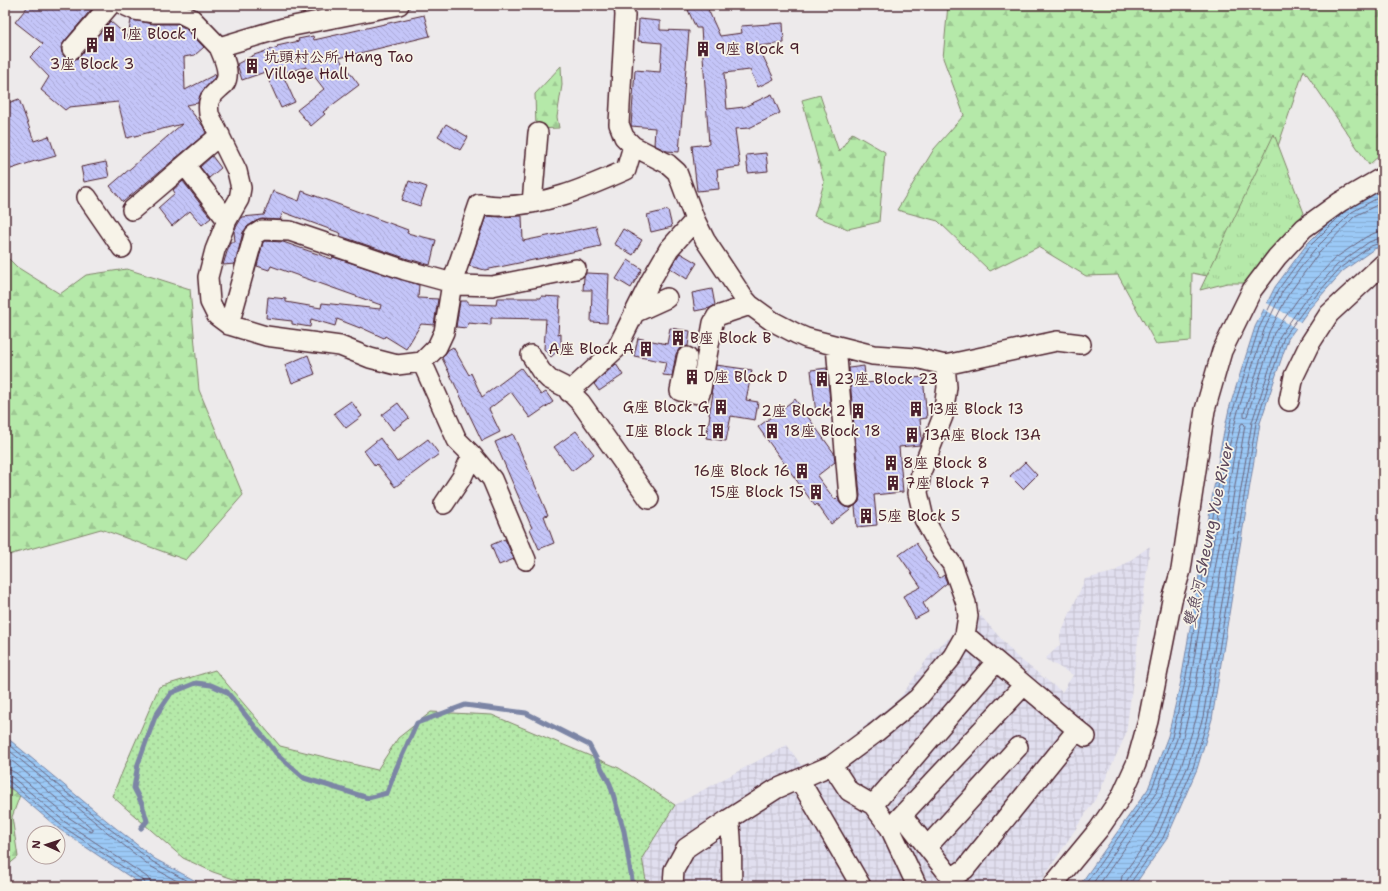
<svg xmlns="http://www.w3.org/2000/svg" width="1388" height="891" font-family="'Shantell Sans','LXGW WenKai TC',sans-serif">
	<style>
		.industrial { fill: url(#industrial-grid) }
		.grass { fill: url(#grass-dots); stroke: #80846a }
		.forest { fill: url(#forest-firs); stroke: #80846a }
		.park { fill: url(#park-tufts); stroke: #80846a }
		.water { fill: url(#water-rules); stroke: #7b85a5 }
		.pier { fill: #edeaeb }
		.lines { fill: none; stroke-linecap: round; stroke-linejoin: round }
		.shore { stroke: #6a637c; stroke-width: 1 }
		.stream { stroke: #7b85a5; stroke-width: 5 }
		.building { fill: url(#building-back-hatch); stroke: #4a1f2b }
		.minor-casing { stroke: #4a1f2b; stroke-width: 22 }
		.minor { stroke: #f7f3e8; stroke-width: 19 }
		.labels { text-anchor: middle; stroke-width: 3.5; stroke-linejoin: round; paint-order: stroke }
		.poi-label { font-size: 15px; fill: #4a1f2b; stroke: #f7f3e8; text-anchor: start }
		.water-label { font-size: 16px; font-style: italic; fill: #5e4a5e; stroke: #f7f3e8 }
	</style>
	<defs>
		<pattern id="industrial-grid" width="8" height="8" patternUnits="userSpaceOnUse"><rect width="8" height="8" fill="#e1dfef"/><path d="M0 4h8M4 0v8" fill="none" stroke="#c3bfcd"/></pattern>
		<pattern id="grass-dots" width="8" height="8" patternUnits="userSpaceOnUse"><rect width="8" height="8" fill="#b5e9a9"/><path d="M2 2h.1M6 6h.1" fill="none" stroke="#9dc792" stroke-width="1.8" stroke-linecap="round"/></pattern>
		<pattern id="forest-firs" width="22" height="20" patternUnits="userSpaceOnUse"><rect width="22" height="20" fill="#b5e9a9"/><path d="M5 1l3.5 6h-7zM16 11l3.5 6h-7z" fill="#9dc792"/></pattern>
		<pattern id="park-tufts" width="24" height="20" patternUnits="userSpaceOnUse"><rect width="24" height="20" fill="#b5e9a9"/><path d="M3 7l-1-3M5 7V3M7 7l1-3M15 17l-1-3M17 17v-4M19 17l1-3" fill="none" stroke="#9dc792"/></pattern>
		<pattern id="water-rules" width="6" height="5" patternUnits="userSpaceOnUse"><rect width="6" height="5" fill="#9bc9f6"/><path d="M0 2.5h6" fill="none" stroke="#87acd3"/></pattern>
		<pattern id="building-back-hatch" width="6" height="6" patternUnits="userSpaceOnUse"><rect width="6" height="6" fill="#c4c5f8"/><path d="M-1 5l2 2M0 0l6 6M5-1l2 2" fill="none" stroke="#aaa9d5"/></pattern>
	</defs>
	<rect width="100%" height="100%" fill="#edeaeb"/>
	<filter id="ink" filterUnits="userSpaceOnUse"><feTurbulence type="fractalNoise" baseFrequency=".025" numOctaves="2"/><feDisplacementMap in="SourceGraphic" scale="8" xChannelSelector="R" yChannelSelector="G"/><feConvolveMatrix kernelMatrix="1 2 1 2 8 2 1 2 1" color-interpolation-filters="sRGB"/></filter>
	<g filter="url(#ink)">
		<path class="industrial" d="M1150,546L1126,734L1098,795L1038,886H647L642,858L675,805L787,745L801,765L820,762L900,698L934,649L981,616L1016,656L1062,692L1073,675L1045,659L1061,644L1060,636L1085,579L1114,572Z"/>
		<path class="grass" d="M215,670L280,746L377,770L398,738L431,712L492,715L619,768L675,805L642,858L647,886H254L213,872L183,858L112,796L159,687Z"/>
		<path class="forest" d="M948,5H1383V152L1369,165L1304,70L1232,281L1192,273L1191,341L1156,344L1118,275L1086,276L1038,247L990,271L938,221L897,210L934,149L964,115L943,58Z
			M561,66L562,85L557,117L559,128L536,129L535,94Z
			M820,95L839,152L852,133L885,152L879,222L848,229L814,216L824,183L802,100Z
			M5,255L17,267L60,294L86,275L127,269L190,289L199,390L243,495L186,560L101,529L5,556Z
			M5,785L20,795L12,817L18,857L7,866H5Z"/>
		<path class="park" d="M1274,134L1304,213L1261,265L1250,283H1227L1200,290Z"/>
		<path class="water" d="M1383,185V246L1374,249L1343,271L1310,308L1288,339L1260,423L1212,719L1197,769L1166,840L1134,886H1079L1148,789L1168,736L1181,681L1221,446L1229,409L1255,327L1275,287L1307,244L1347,204Z
			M5,736L112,825L155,859L205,886H145L136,881L59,829L5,783Z"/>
		<path class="pier" d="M1265,302L1302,323L1297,329L1262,308Z"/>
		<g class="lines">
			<path class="shore" d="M1383,202L1355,216L1318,254L1288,295L1269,332L1244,413V417L1247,416L1274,333L1298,299L1334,259L1366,237L1377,232L1383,231
				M5,741L110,829L153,862L196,886
				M5,747L107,832L150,866L186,886
				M5,755L93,829V831L91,832L68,817L16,773L10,770L5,769
				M5,775L12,777L65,822L147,877L150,881L151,886
				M5,780L9,781L62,826L144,881L146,886
				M1084,886L1151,791L1172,737L1185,682L1225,446L1233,410L1259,328L1278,290L1310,246L1345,211
				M1091,886L1156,793L1177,739L1190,683L1229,447L1238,411L1264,330L1282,292L1314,250L1352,212L1383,195
				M1098,886L1161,797L1182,741L1196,684L1235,449L1241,424L1243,423L1245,425L1197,716L1182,764L1153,833L1122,876L1120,886
				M1126,886L1127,880L1158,835L1188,766L1203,717L1252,422L1280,336L1303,303L1337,265L1369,242L1383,237
				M1131,886V882L1163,838L1193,768L1208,718L1256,423L1284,337L1307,306L1340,268L1371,246L1383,242"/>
			<path class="stream" d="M141,828L147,821L142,804L134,788L138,764L155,717L171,693L196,683L211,685L227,692L277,754L304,778L368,798L387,793L396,769L417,723L465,705L526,713L589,745L610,784L624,831L633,886"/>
		</g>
		<path class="building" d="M29,5H93L94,6L64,42L61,47L62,53L65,57L70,60L75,59L80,56L110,21L128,37L131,20L154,24H177L185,28L204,47L195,55L184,57L185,90L216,74L215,77L201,93L198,103L186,105L203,126L206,133L123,202L110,186L182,124L127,138L118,102L69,107L65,110L41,90L49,77L30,57L43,44L15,22Z
			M699,5H706L720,36L742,33L741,26L783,23L784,43L758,46L774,79L758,87L750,70L724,73L727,109L744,107L772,94L780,113L749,128L735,129L740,167L717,170L719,189L697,191L692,146L709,144L701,28H696L688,10Z
			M424,15L430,36L339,58L359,85L323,112L325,114L311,126L297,110L324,89L307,67L282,73L295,102L281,108L265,72L242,80L237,64L254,55L278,47L277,46L299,41L298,39L313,36L314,40Z
			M639,19L660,21V30L689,31L679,152L667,151L654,145L655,128L631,126L635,70L660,72L662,43L638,41Z
			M19,99L34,141L49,136L56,156L38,161V160L5,171V104Z
			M446,124L468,137L460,150L438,136Z
			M766,153L768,171L748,173L746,155Z
			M212,156L221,168L209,178L200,167Z
			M106,162L109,177L84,182L81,167Z
			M183,181L211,218L202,225L190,211L172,226L158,208L175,193L173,190Z
			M409,181L427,187L420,206L402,200Z
			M273,191L299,201L302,191L408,230L407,233L436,240L430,265L408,259L340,236L341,234L340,233L283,212L280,220L262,219L256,221L248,226L243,232L235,264L223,265L230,242H235L234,231L242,217L264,215Z
			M668,210L672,227L651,232L647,215Z
			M486,216L501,217L522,216L523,241L596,226L601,246L485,270L469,266Z
			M623,229L642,240L633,255L614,244Z
			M265,241L283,242L332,259L333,257L419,285L418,298L438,299L434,325L421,324L406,349L385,336L384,338L360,327V328L337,319L335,326L311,319L310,327L292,324V321L266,318L268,297L286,299V302L321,308L322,303L380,309L381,305L271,266L269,270L257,266L263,242Z
			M680,253L697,263L687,279L670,268Z
			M628,260L642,269L631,288L616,279Z
			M586,273L609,274L607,323L591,322L592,290H583L584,277Z
			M712,289L715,305L710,308L695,311L692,293Z
			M541,296L560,297L558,335L561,334V348L551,357L544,349L546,319L491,318V325L468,323L467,328L456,327L460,301H468V304L496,305L497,298H541Z
			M670,328L690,331L688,346L683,347L679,349L676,354L672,376L663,375L666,362L634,356L638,338L667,344Z
			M453,347L469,375L471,373L482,397L521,368L541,395L546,392L553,402L530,418L511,392L489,409L500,432L482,441L442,358L448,350Z
			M308,355L315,374L292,383L285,365Z
			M616,364L623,375L599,391L594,384Z
			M716,365L752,370L746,400L758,402L755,420L731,416L726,441L706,438L710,415H709L713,394H711Z
			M864,366L866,383L923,377L927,418L920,419L922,439L920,445L899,447L903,492L874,495L877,525L857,527L855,506L859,502L860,496L849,368Z
			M827,368L831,413L816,414L811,370Z
			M795,399L834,453L835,462L817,476L835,500L838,497L840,503L845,507L850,508L854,506L831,524L817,504L815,506L758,427Z
			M351,401L362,416L346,428L334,413Z
			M398,403L409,418L393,430L382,415Z
			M576,431L594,454L572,471L554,447Z
			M513,434L548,515L544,516L554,543L539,549L530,529L532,528L495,442Z
			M380,438L397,462L428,439L439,454L395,487L377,464L375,466L364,451Z
			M1025,462L1037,475L1023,489L1010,476Z
			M505,539L514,559L499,565L491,545Z
			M916,543L926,558L925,559L940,578L944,575L947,583L923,603L928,612L915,619L903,596L921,587L899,555Z"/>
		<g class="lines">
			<defs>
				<path id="minor" d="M124,5L135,10L154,13H180L192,19L219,47L283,28L399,5
					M624,5L625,15L619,124L624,137L633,146L668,164L677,172L695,220L705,240L743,297L750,305L772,321L797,334L806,338L873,355L916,358L945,365L1057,341L1081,344
					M219,47C223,56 231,73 225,83C224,85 222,86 221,87C210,97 207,99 209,114L237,171L241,188L239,199L227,220L215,250L208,277L210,302L217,316L229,325L266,336L340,346L370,358L397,365L422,362L437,347L444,332L452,283L479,204C486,205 494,206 501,206C545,206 587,187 626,170L633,146
					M72,49L110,5
					M185,165L227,220
					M87,197L122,248
					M532,203L538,133
					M132,210L220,135
					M634,313L667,298
					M229,325L254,235L262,230L290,231L405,270L460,285L492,286L576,269
					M836,346L849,497
					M531,355L541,371L549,379L565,387L581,403L649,499
					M687,357L680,391L700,394L713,323L717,316L750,305
					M422,362L457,440L472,455L492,479L526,560
					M569,392L617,348L651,280L669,249L695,220
					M1289,401L1294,376L1309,345L1329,314L1383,264
					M444,504L462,477L472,455
					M965,635L1086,737
					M832,765L849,791L873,805L890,828L917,886
					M799,779L861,886
					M873,805L996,662
					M902,815L949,875L953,877L965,869L1077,730
					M729,819C733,841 731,863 732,886
					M890,828L1024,685
					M927,847L1018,747
					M673,886L674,870L686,848L729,819L776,789L832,765L874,734L918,698L953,656L965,635L968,616L966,603L952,564L942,551L924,519L918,493L921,472L943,416L947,387L945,365
					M1052,886L1099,829L1121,797L1136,764L1148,721L1172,600L1181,570L1205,410L1222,351L1252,290L1277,257L1304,228L1340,202L1383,177"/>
			</defs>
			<use href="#minor" class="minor-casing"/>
			<use href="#minor" class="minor"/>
		</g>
	</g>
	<defs>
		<symbol id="building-bare" viewBox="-9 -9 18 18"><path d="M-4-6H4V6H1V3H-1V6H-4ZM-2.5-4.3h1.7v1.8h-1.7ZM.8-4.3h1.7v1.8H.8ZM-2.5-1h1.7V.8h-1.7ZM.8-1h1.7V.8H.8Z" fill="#4a1f2b" stroke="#f7f3e8" stroke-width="2.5" paint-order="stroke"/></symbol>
	</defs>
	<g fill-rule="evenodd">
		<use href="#building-bare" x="98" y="23" width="22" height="22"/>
		<use href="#building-bare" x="81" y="34" width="22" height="22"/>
		<use href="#building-bare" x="692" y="38" width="22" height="22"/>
		<use href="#building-bare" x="241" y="55" width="22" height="22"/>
		<use href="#building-bare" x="667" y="327" width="22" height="22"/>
		<use href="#building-bare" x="635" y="338" width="22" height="22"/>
		<use href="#building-bare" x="681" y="366" width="22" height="22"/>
		<use href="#building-bare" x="811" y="368" width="22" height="22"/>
		<use href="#building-bare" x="710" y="396" width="22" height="22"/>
		<use href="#building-bare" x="905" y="398" width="22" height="22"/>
		<use href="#building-bare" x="847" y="400" width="22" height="22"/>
		<use href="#building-bare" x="707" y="420" width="22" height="22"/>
		<use href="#building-bare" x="761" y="420" width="22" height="22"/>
		<use href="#building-bare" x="901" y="424" width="22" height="22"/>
		<use href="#building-bare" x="880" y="452" width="22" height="22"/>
		<use href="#building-bare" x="791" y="460" width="22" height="22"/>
		<use href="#building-bare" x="882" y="472" width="22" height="22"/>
		<use href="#building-bare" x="805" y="481" width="22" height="22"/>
		<use href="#building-bare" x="855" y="505" width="22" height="22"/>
	</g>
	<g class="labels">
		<g class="poi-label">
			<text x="121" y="39">1座 Block 1</text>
			<text x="715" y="54">9座 Block 9</text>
			<text x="264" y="62">坑頭村公所 Hang Tao<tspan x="264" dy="17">Village Hall</tspan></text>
			<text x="92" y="69" text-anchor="middle">3座 Block 3</text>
			<text x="690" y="343">B座 Block B</text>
			<text x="634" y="354" text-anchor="end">A座 Block A</text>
			<text x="704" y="382">D座 Block D</text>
			<text x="834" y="384">23座 Block 23</text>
			<text x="709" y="412" text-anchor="end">G座 Block G</text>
			<text x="928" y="414">13座 Block 13</text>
			<text x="846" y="416" text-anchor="end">2座 Block 2</text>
			<text x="706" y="436" text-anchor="end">I座 Block I</text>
			<text x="784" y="436">18座 Block 18</text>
			<text x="924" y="440">13A座 Block 13A</text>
			<text x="903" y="468">8座 Block 8</text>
			<text x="790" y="476" text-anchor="end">16座 Block 16</text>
			<text x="905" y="488">7座 Block 7</text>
			<text x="804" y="497" text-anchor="end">15座 Block 15</text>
			<text x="878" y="521">5座 Block 5</text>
		</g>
		<g class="water-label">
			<text transform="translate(1208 535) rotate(-78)" y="6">雙魚河 Sheung Yue River</text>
		</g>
	</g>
	<rect width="1388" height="891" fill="none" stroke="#f7f3e8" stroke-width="20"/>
	<rect x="10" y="10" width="1368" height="871" fill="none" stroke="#4a1f2b" stroke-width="1.5" filter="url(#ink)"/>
	<g transform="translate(46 845) rotate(273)"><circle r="19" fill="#f7f3e8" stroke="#b29e9c"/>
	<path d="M0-3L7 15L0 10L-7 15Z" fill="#4a1f2b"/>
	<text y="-6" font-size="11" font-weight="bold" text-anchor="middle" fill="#4a1f2b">N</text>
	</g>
</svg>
